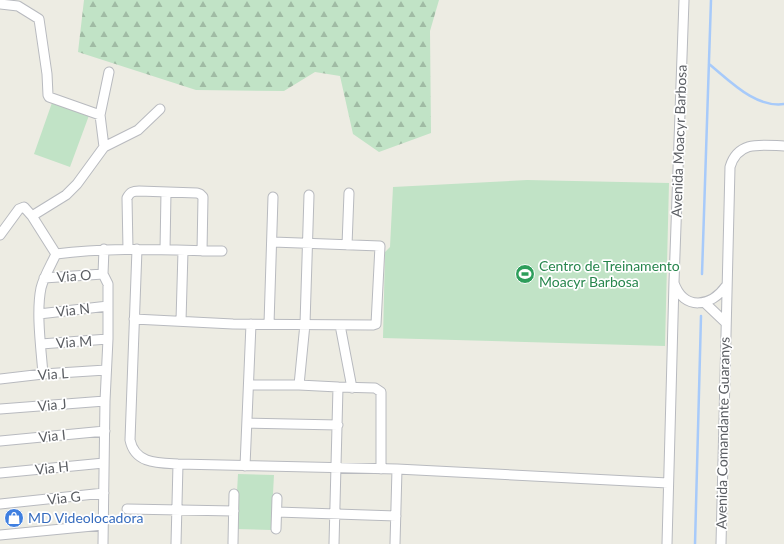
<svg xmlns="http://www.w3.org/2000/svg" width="784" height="544" font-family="Lato,sans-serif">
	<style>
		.forest { fill: url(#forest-firs) }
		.pitch { fill: #c1e3c6 }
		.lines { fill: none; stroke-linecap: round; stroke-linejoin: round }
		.stream { stroke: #a7cafa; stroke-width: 2.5 }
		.minor-casing { stroke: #b8babf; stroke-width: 11 }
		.minor { stroke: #fff; stroke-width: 9 }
		.labels { text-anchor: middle; stroke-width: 3.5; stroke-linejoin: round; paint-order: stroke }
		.street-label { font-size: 14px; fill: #5b5e63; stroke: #fff }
		.leisure-label { font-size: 14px; fill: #27864d; stroke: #fff; text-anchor: start }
		.shop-label { font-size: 14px; fill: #366cbe; stroke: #fff; text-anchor: start }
	</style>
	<defs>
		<pattern id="forest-firs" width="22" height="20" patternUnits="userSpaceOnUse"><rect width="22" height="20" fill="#c1e3c6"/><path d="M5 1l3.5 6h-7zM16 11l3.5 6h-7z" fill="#a0bba4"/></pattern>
	</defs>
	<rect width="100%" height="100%" fill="#edece3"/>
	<path class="forest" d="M84,0H439L430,31L431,133L379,152L353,134L340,76L315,72L284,91L196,90L78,52Z"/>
	<path class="pitch" d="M54,97L91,110L70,167L34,154Z
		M527,180L669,183L665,346L383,338L385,252L390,247L393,187Z
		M238,474L274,475L271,530L235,529Z"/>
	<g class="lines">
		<path class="stream" d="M709,64C730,81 755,108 784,104
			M702,274L711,0
			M695,544L701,316"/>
		<defs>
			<path id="minor" d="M0,4L18,6L39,19L47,74L48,95L49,97L100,115
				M104,147L100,115L109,72
				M32,216L66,195L77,184L104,147L138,130L160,109
				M0,235L19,209L24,207L32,216L56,254
				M347,245L349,193
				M128,249L127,198C130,192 133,191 139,191L197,193L200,194L203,197L202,251
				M137,249L130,440C135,464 158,463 178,464L397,469L668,483
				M165,250L166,192
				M56,254C111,247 166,250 222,251
				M44,278L103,274
				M674,283C684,311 711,307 726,286
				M705,303L725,322
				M39,314L108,306
				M134,319L233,324L373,325L376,324L380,246L273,242
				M181,321L183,251
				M269,324L273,197
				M340,325L352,388
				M41,344L108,339
				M43,374C41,348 36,312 41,288C44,276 51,265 56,254
				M0,379L43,374L106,370
				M249,385H299L338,387L334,544
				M299,385L305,324L309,195
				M338,387L375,388L381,392V469
				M0,409L105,401
				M248,423L338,425
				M0,441L105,431
				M245,466L251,324
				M0,473L104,463
				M0,504L104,493
				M127,509L234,511
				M277,512L396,516
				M276,529L277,498
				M0,535L103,525
				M233,543L234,494
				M103,544L105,401L108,339V284L103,274L104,249
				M176,544L178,464
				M395,544L397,469
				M667,544L674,282L684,0
				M721,544L730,167C738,140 762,145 784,146"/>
		</defs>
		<use href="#minor" class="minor-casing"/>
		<use href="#minor" class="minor"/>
	</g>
	<defs>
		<symbol id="stadium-disc" viewBox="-11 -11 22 22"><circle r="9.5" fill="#2e9e5b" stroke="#fff"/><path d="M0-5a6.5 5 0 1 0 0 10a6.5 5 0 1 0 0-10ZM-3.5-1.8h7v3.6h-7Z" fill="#fff"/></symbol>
		<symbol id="shop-disc" viewBox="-11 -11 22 22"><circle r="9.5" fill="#3f7fe0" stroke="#fff"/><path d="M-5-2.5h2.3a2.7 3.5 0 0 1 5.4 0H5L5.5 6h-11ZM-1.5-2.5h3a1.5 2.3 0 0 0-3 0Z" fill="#fff"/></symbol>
	</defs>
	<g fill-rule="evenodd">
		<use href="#stadium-disc" x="514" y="263" width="22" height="22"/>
		<use href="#shop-disc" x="3" y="507" width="22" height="22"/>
	</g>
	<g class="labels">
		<g class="street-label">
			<text transform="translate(679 141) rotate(-88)" y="5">Avenida Moacyr Barbosa</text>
			<text transform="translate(74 276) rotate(-4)" y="5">Via O</text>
			<text transform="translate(73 310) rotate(-6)" y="5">Via N</text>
			<text transform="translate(74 342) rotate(-4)" y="5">Via M</text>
			<text transform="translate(53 374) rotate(-4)" y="5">Via L</text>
			<text transform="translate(52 405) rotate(-5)" y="5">Via J</text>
			<text transform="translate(723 433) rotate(-89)" y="5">Avenida Comandante Guaranys</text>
			<text transform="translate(52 436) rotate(-6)" y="5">Via I</text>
			<text transform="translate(52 468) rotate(-6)" y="5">Via H</text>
			<text transform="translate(64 498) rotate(-6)" y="5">Via G</text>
		</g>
		<g class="leisure-label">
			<text x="539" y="271">Centro de Treinamento<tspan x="539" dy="16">Moacyr Barbosa</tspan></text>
		</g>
		<g class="shop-label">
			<text x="28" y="523">MD Videolocadora</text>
		</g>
	</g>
</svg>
